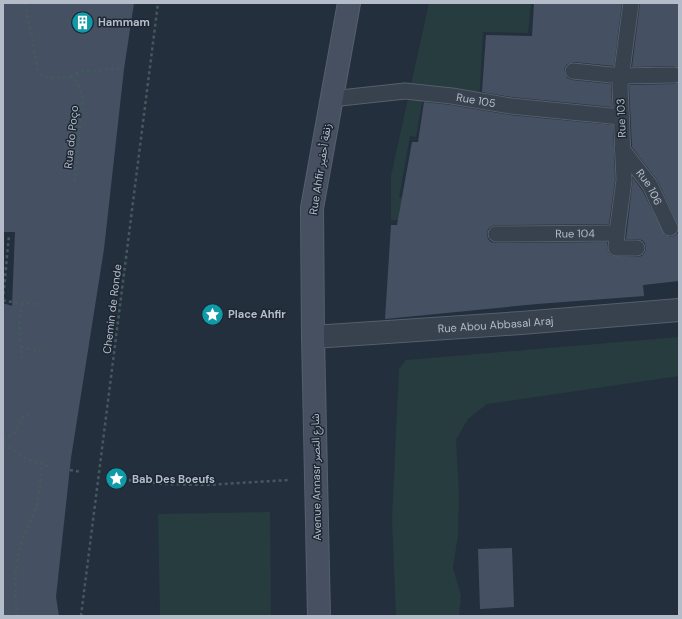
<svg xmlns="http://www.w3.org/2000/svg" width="682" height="619" font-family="'DM Sans','Noto Sans Arabic',sans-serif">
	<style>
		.green { fill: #263c3f }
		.building { fill: #455162 }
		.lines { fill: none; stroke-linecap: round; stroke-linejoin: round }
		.lane-casing { stroke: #565f6c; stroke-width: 17 }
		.street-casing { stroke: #565f6c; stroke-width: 24 }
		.secondary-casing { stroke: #565f6c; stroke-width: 24 }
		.path { stroke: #44595c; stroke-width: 2.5; stroke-dasharray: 3 3; stroke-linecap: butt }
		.lane { stroke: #38414e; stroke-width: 15 }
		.street { stroke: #38414e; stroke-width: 22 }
		.secondary { stroke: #465061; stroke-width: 22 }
		.labels { text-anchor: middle; stroke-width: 3; stroke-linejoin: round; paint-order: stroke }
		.poi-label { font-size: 11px; font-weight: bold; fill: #b4bcc9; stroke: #1d2633; text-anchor: start }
		.street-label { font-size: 11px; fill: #b4bcc9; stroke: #1d2633 }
	</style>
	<rect width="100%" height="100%" fill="#242f3e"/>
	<path class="green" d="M429,3H531L528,33L483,32L479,105L423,97L416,137L410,136L399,197L406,198L401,220H391V176Z
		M679,337V376L487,404L468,419L456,440L459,493L458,535L453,568L461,596L459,616H396L392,519L399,369L406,360Z
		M270,512L271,616H160L158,514Z"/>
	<path class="building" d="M3,3H134L124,69L104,249L71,458L56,597L59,616H3V303L12,306L15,232H3Z
		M534,3H622L614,66L574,62L570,63L566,65L564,70L565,74L567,78L572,80L611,84L612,107L512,97L482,92L486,35L532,36Z
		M640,3H679V68L674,66L632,67Z
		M679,82V281L643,285L644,296L537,304L385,319L391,225H397L412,142H418L424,102L451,105L510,115L613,125L615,180L609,224L496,225L492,226L488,229L487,234L488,239L491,242L496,243L607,242L608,252L612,256L637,257L642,256L645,252L646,248L645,243L642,240L637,239H626L633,178L642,190L665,235L670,237L674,236L678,233L679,228L658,181L632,147L629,85L674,84Z
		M512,548L514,607L480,609L478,549Z"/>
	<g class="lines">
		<defs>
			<g id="lane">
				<path d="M573,71L621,76L674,75"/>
				<path id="s1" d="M331,99L405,91L452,96L511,106L621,117"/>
				<path id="s2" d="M622,149L650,185L670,228"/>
				<path d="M617,233L624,180L620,86L631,3"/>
				<path id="s3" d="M496,234L617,233L616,248H637"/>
			</g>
			<g id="street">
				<path id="s4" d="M313,337L521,323L679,310"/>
			</g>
			<path id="secondary" d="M319,616L313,337L312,208L349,3"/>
		</defs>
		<use href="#lane" class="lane-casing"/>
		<use href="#street" class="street-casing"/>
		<use href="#secondary" class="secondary-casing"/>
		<path class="path" d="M25,3L38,70L40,74C60,86 73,62 83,98L74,187
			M70,77L80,72L121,68
			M3,300L9,235
			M3,300L16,303L43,304
			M22,303L19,320L22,358
			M21,347L40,352
			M3,440L14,433L21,418L31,415
			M3,445L13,449L21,457L48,466
			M70,470L82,472
			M117,479L164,484L207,485L288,480
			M17,616C15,595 14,572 19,551C22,538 29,526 34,513C40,498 40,481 42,464
			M81,616L158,3"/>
		<use href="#lane" class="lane"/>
		<use href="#street" class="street"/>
		<use href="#secondary" class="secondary"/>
	</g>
	<defs>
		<symbol id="building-disc" viewBox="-11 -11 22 22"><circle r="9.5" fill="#0f9aa8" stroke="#1d2633"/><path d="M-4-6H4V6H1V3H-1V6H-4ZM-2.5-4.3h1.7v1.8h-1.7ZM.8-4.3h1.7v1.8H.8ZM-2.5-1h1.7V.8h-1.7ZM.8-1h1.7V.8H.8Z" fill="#fff"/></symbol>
		<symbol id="sight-disc" viewBox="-11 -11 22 22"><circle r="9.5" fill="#0f9aa8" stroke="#1d2633"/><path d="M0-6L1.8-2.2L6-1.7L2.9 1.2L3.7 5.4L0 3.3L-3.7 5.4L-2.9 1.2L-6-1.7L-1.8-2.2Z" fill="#fff"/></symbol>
	</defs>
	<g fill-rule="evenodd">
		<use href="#building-disc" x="70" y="10" width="25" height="25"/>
		<use href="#sight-disc" x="200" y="302" width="25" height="25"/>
		<use href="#sight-disc" x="104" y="466" width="25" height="25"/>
	</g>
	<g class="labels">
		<g class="poi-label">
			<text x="98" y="26">Hammam</text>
			<text x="228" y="318">Place Ahfir</text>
			<text x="132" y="483">Bab Des Boeufs</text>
		</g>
		<g class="street-label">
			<text dy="4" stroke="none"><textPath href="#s1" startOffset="146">Rue 105</textPath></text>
			<text transform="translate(621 118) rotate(-92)" y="4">Rue 103</text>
			<text transform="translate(71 137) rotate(-84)" y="4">Rua do Poço</text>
			<text transform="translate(320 169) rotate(-81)" y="4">Rue Ahfir زنقة أحفير</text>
			<text dy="4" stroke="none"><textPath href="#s2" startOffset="47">Rue 106</textPath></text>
			<text dy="4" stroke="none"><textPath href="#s3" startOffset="79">Rue 104</textPath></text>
			<text transform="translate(112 309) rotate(-83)" y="4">Chemin de Ronde</text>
			<text dy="4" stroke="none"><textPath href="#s4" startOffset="183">Rue Abou Abbasal Araj</textPath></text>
			<text transform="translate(316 477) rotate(-91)" y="4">Avenue Annasr شارع النصر</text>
		</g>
	</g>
	<rect width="682" height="619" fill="none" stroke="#b4bcc9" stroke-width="8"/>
</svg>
